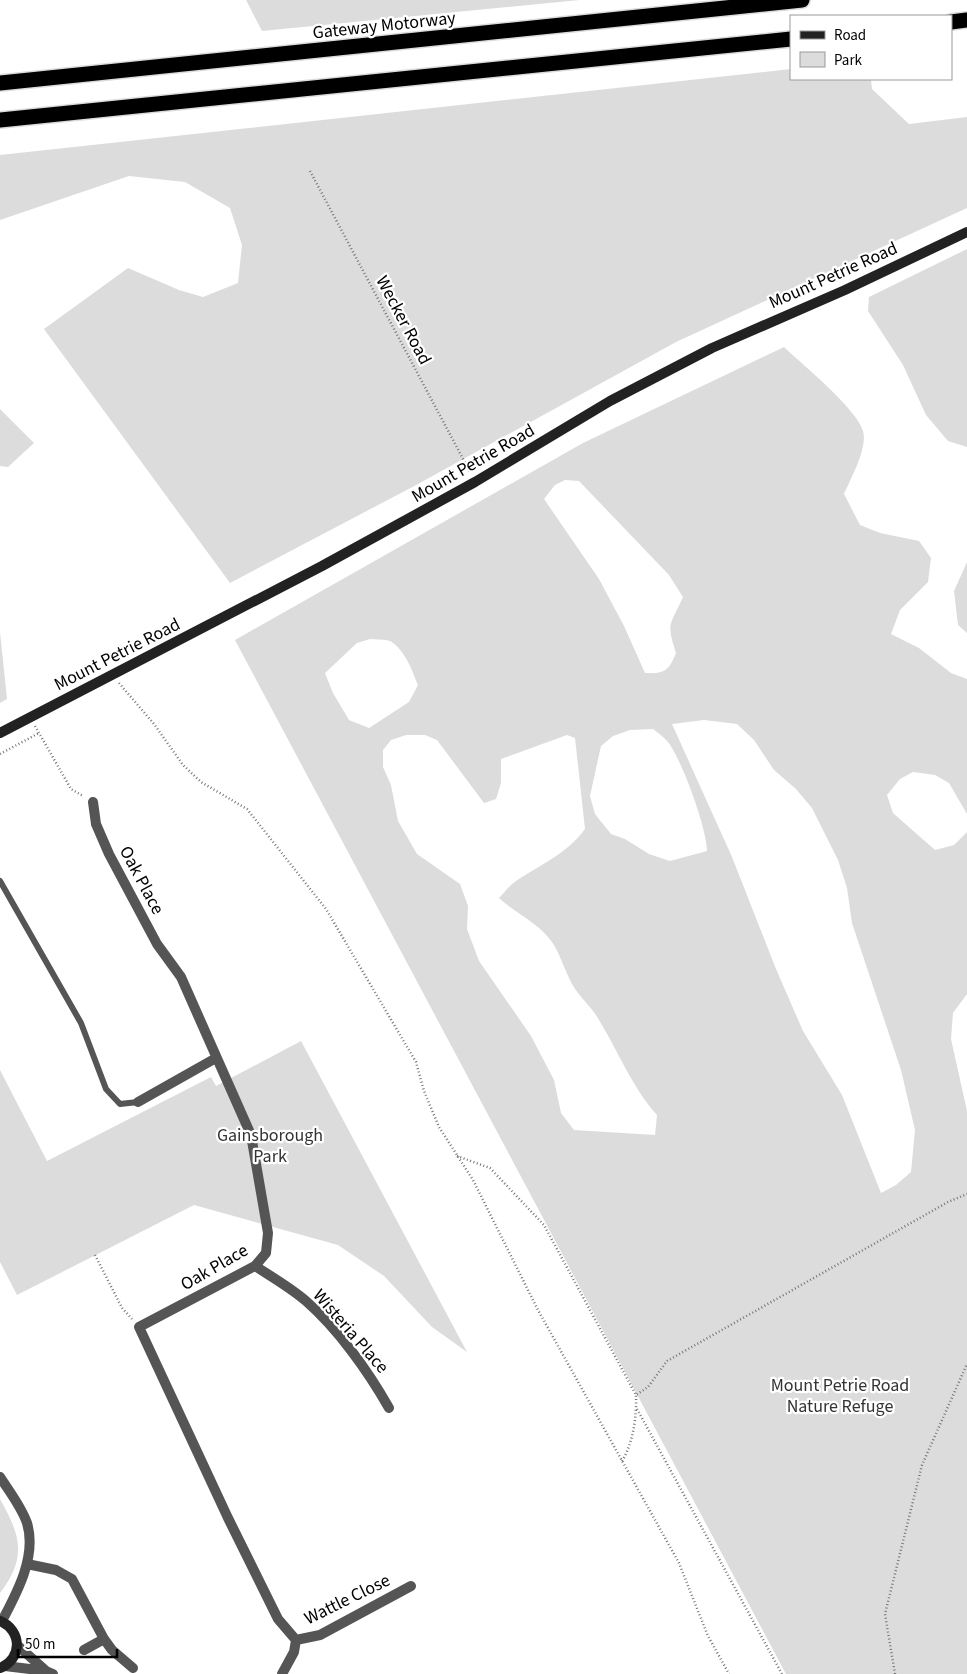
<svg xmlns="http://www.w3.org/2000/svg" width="967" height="1674" font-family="'Source Sans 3',sans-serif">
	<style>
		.green { fill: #dcdcdc; fill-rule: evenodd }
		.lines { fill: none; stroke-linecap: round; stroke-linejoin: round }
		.highway-casing { stroke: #dbdbdb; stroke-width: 18 }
		.path { stroke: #777; stroke-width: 2.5; stroke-dasharray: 1 2.5; stroke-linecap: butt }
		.lane { stroke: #555; stroke-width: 6 }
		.street { stroke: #555; stroke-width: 10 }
		.secondary { stroke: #222; stroke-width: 10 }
		.highway { stroke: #000; stroke-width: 15 }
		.labels { text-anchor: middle; stroke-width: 4.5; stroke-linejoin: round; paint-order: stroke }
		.street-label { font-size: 18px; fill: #000; stroke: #fff }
		.park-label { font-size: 18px; fill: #333; stroke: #fff }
	</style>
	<rect width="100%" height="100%" fill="#fff"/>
	<path class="green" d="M246,0H580L262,31Z
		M791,69V79H871L872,89L909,124L967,117V208L676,342L418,484L230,583L44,329L128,268L179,290L203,297L238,283L242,245L230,208L185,182L129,176L0,220V155Z
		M967,249V447L948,441L926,415L903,365L868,311L869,297Z
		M784,347C803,365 857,409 863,431C868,447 851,478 844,494L860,525L880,533L919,541L931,558L928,582L900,610L891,634L919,648L951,673L967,679V814L949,783L935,775L913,772L900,779L887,795L893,813L935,850L954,845L967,832V994L953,1013L951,1039L967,1111V1674H786L235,640L583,443ZM565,480L579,481L669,575L683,597C670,626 666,622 676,653C669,671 664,674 645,673L624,626L599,579L544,499L555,485ZM370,639C376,640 385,639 390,641C405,650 412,670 418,685L409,702L369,728L349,720L333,693L325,673L357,643ZM704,720L737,724L754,740L774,770L796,789L812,808L838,860L847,888L852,923L901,1070L915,1130L911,1172L896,1185L881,1193L842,1095L803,1031L776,969L732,857L672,724ZM653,729C658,733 664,737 668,742C682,760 707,829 707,851L670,861L649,854L625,839L611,834L595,814L590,796L601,746L613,736L630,730ZM406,735H425L437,740L484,803L496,799L501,783V759L567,735L575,738L585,829C568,853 540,865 516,881C510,885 505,892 499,898C517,915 540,923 554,945C561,957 565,971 572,984C579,997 592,1007 599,1020C619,1053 632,1087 657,1115L655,1135L574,1130L561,1113L554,1080L531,1036L479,961L467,929L468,906L460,884L417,854L398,821L391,785L383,767V750L391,740Z
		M0,409L34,443L8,467L0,466Z
		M967,562V633L958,625L954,591Z
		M0,632L7,699L0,703Z
		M301,1041L467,1352L432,1327L384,1276L338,1245L194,1205L17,1295L0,1262V1070L47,1161L211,1077L216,1086Z
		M0,1499C20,1535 28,1556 0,1593Z"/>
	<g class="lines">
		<defs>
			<path id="highway" d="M951,22L967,20
				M0,83L802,0
				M0,120L791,39"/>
		</defs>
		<use href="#highway" class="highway-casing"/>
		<path class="path" d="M310,171L470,472
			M119,683L154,724L183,765L201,782L247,809L326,909L416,1062L424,1091L439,1127L473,1180L538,1310L679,1563L708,1636L729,1674
			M35,726L71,789L83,796
			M0,754L39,733
			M457,1156L490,1168L544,1225L636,1395L648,1387L667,1361L948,1202L967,1194
			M95,1255L122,1308L132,1319
			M637,1409L782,1674
			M622,1461C633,1444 637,1415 636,1395
			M895,1674L885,1614L922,1465L967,1364"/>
		<path class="lane" d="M0,881L81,1023L106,1089L120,1104L138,1102"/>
		<path class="street" d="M93,802L96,824L109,854L157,944L181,977L251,1135L268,1233L266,1253L255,1266L139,1327L228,1518L278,1619L296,1640L294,1652L282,1674
			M138,1102L216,1058
			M255,1266C272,1277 291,1288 306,1301C338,1329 368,1371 389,1408
			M0,1477C9,1491 21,1506 27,1523C37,1556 17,1593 2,1621
			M27,1564L56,1570L72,1579L104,1639
			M296,1640L320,1635L411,1586
			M17,1645L46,1671
			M84,1650L104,1639L112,1650L133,1668
			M5,1666L46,1671L53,1674"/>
		<path class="secondary" d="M0,733L322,566L475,482L610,401L712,348L845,290L967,232
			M0,1621C22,1630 23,1659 0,1668"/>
		<use href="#highway" class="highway"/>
	</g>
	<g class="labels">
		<g class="street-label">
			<text transform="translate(384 25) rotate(-6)" y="6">Gateway Motorway</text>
			<text transform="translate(833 275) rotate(-24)" y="6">Mount Petrie Road</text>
			<text transform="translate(404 320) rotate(62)" y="6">Wecker Road</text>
			<text transform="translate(473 463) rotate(-30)" y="6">Mount Petrie Road</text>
			<text transform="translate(117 654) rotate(-27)" y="6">Mount Petrie Road</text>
			<text transform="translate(142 880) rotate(62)" y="6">Oak Place</text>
			<text transform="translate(214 1267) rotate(-30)" y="6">Oak Place</text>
			<text transform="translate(351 1331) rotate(49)" y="6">Wisteria Place</text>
			<text transform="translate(347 1599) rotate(-26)" y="6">Wattle Close</text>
		</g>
		<g class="park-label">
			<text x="270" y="1141">Gainsborough<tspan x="270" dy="21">Park</tspan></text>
			<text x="840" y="1391">Mount Petrie Road<tspan x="840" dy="21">Nature Refuge</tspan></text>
		</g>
	</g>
	<rect x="790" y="15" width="162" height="65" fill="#ffffff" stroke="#999999"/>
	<rect x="800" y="31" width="25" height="8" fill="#222222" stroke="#999999"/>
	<text x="834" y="40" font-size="15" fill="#000000">Road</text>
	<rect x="800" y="52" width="25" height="15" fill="#dcdcdc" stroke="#999999"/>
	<text x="834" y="65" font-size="15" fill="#000000">Park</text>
	<path d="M18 1649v8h99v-8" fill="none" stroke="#000000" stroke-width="2.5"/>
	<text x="25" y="1649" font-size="15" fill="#000000" stroke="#ffffff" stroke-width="4" paint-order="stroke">50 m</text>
</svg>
